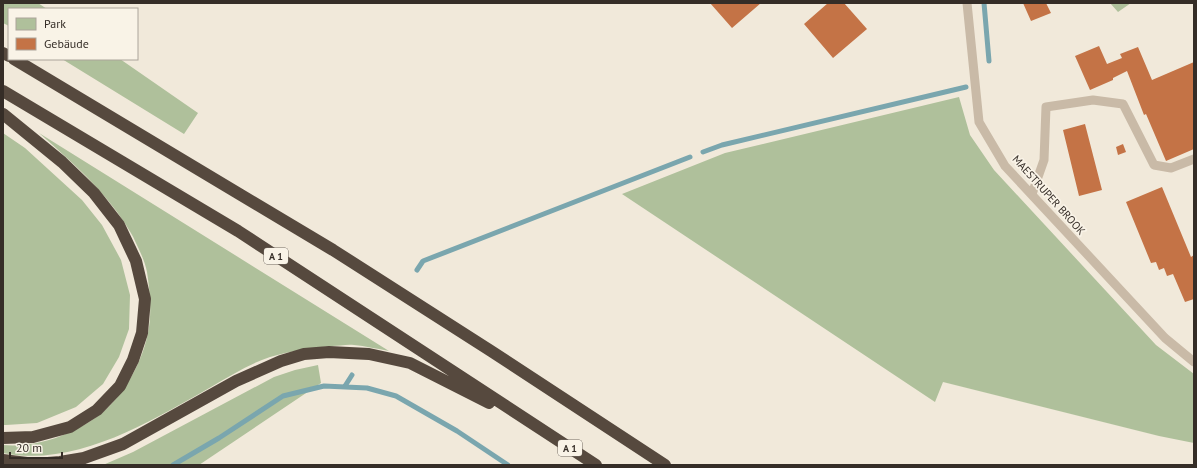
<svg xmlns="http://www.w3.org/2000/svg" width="1197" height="468" font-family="'PT Sans',sans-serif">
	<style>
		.green { fill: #afc09b }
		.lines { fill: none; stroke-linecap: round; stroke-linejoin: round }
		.stream { stroke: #7aa6ae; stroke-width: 5 }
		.building { fill: #c47346 }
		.lane { stroke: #c9baa7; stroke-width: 9 }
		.highway { stroke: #56493e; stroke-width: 12 }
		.labels { text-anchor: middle; stroke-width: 3.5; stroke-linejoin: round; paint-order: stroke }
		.shield { fill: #f9f3e7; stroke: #706861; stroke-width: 1 }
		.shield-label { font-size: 10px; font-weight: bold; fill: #352d27 }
		.street-label { font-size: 11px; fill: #352d27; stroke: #f9f3e7 }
	</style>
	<rect width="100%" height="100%" fill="#f1e9da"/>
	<path class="green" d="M3,3H38L47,9H9V26L3,23Z
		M1110,3H1131L1118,12Z
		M62,59H120L198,113L184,134Z
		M959,97L970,135L994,170L1156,345L1194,374V443L1159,436L943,382L935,402L622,194L725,153Z
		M3,133L25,148L82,200L102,225L121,260L130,295L129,329L119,357L103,384L76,407L37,423L6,425H3Z
		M39,133L389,351C378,349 365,346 354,345C347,344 339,346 332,346C311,348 290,351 270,357C249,364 230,376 211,387C151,421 76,468 3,453V445C25,447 48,442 68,433C73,430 79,428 84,425C117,408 141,368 148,333C152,313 150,292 147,272C145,262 140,251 135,241C133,236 129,230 126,225C103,189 71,161 39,133Z
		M318,365L321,383L199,465H103L133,452L274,377L295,370Z"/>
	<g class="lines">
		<path class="stream" d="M984,3L989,61
			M703,152L722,145L966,87
			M417,270L423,261L690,157
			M345,386L352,375
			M173,465L219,438L283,396L324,386L367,388L396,396L457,431L508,465"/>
	</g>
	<path class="building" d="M710,3H761L732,28Z
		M828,3H844L867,29L833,58L804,24Z
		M1023,3H1046L1051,13L1031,21Z
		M1099,46L1107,64L1122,58L1120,54L1138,47L1152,80L1194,62V149L1166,161L1146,114L1144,115L1127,71L1113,78V80L1090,90L1075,56Z
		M1085,124L1102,190L1079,196L1063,130Z
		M1123,144L1126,152L1118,155L1116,147Z
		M1162,187L1191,257L1194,255V299L1185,302L1173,274L1167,276L1164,268L1159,270L1156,262L1151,263L1126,202Z"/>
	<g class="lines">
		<path class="lane" d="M967,3L979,122L1005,166L1165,338L1194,362
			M1032,194L1044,160L1046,107L1093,100L1123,104L1154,165L1171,168L1194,159"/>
		<path class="highway" d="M3,53L9,56
			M14,59L333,250L491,351L665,465
			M3,91L238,231L596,465
			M3,114L62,162L94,193L119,225L136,261L145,299L142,333L133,360L120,386L97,410L70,427L33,437L3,438
			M3,460L35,464L60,462L84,458L123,444L236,381L281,361L304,354L329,352L369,354L410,363L489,403"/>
	</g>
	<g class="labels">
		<g class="shield">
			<rect x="264" y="248" width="24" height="16" rx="3"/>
			<rect x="558" y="440" width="24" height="16" rx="3"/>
		</g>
		<g class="shield-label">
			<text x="276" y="260">A 1</text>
			<text x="570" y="452">A 1</text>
		</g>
		<g class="street-label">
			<text transform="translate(1049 195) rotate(48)" y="4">MAESTRUPER BROOK</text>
		</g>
	</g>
	<rect width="1197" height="468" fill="none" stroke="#352d27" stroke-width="8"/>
	<rect x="8" y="8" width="130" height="52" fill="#f9f3e7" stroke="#aba49a"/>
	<rect x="16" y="18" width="20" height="12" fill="#afc09b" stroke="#aba49a"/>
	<text x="44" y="28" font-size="12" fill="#352d27">Park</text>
	<rect x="16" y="38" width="20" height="12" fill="#c47346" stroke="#aba49a"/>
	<text x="44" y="48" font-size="12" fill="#352d27">Gebäude</text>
	<path d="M10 452v6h52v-6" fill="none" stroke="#352d27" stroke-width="2"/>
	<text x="16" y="452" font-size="12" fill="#352d27" stroke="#f9f3e7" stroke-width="3" paint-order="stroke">20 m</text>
</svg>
